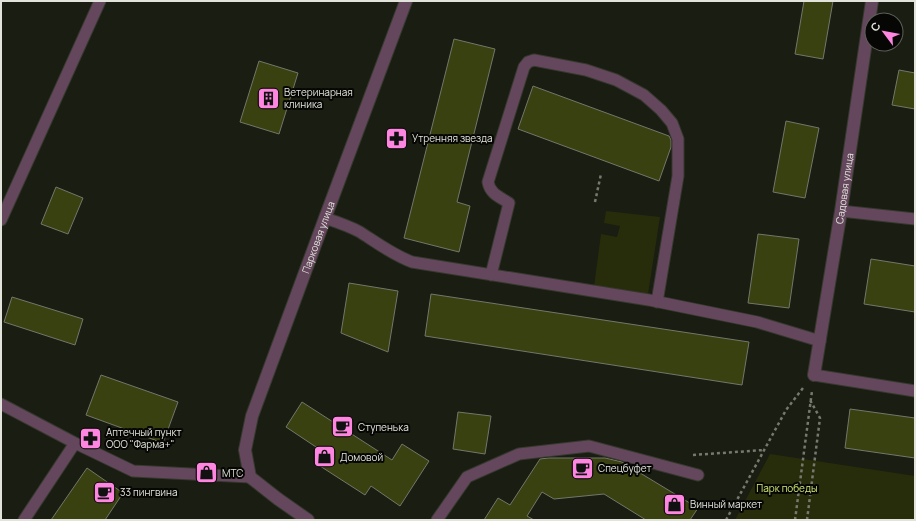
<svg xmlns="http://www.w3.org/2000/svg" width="916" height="521" font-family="Manrope,sans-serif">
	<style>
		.park { fill: #272d0a }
		.building { fill: #394111; stroke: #73776a }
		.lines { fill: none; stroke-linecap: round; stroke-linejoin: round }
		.service-casing { stroke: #36392e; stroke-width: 13 }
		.minor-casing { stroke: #36392e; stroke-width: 14 }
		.path { stroke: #76796f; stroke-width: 2.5; stroke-dasharray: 3 3; stroke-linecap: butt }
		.service { stroke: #65475d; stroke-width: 11 }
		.minor { stroke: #65475d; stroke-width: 12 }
		.labels { text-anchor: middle; stroke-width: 4; stroke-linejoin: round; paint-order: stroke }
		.poi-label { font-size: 10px; fill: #e2e4dc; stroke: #060704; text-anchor: start }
		.street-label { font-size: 10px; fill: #e2e4dc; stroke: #060704 }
		.park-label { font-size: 10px; fill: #d4ea74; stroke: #060704 }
	</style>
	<rect width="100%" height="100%" fill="#1a1d12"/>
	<path class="park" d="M606,211L660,217L648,294L594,287L601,234L617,237L620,226L604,223Z
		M770,454L915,476V520H735Z"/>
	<path class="building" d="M804,1H833L823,59L795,54Z
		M454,39L495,49L457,202L470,206L459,252L404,238Z
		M259,61L298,73L279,134L240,122Z
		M899,70L915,73V109L892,105Z
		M533,86L669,136L671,140V147L659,181L518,129Z
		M786,121L819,128L805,198L773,192Z
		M56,187L83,198L68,234L41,224Z
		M758,234L799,239L789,308L748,303Z
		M871,259L915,266V312L864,304Z
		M349,283L398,291L388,352L341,333Z
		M431,294L749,342L742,385L425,336Z
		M12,297L83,319L75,345L4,322Z
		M101,375L178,402L163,443L86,415Z
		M302,402L392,460L402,444L429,461L400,506L371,486L365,495L320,466L328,455L286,427Z
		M850,409L915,418V458L845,448Z
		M458,412L491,416L485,454L453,449Z
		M549,458H605L622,462L698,508L690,520H646L604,494L554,499L542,492L527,516L534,520H484L498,498L510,505L540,459Z
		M87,468L123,493L105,520H51Z"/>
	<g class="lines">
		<defs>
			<path id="service" d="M841,211L915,219
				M325,218C337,222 349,226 360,232C377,243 393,255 412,262L649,300L757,322L820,341
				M1,220L100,1
				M491,275L509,203C500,197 490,194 488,182L524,67L528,62L534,60L586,70L616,80L644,95L661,110L672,123L678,139V176L657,302
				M814,375L915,391
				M1,404L75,443L133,471L250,477
				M24,520L75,443
				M437,520L467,477L519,454L589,446L698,475"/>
			<g id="minor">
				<path id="s1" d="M814,375L841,211L872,1"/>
				<path id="s2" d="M308,520L278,499L250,477L245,450L252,416L325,218L406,1"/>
			</g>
		</defs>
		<use href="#service" class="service-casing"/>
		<use href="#minor" class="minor-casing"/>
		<path class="path" d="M595,202L601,174
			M693,455L764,450
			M726,520L786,410L803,388
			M795,520L812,391
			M807,520L820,418L810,400"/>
		<use href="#service" class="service"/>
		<use href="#minor" class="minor"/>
	</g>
	<defs>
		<symbol id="building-square" viewBox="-11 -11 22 22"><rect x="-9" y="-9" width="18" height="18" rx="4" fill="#fe86e1" stroke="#060704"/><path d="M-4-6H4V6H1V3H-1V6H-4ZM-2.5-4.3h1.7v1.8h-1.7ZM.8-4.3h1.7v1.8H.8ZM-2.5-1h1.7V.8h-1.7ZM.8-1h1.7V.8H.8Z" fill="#111"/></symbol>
		<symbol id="pharmacy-square" viewBox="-11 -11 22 22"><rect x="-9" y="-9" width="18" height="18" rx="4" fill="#fe86e1" stroke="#060704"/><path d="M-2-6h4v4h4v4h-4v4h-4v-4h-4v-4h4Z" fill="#111"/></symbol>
		<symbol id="cafe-square" viewBox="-11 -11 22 22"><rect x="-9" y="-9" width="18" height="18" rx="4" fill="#fe86e1" stroke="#060704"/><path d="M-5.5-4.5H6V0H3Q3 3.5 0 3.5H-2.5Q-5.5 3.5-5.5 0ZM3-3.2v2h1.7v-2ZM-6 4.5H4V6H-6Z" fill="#111"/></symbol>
		<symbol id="shop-square" viewBox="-11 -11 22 22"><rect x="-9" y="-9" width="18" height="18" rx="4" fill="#fe86e1" stroke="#060704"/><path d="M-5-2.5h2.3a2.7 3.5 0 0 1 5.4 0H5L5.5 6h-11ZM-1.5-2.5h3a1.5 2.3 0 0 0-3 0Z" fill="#111"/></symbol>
	</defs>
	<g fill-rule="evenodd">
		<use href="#building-square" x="256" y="86" width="25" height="25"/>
		<use href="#pharmacy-square" x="384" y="126" width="25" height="25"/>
		<use href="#cafe-square" x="330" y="414" width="25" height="25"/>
		<use href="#pharmacy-square" x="78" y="426" width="25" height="25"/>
		<use href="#shop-square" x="312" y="444" width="25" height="25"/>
		<use href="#cafe-square" x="570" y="456" width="25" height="25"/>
		<use href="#shop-square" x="194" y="460" width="25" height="25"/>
		<use href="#cafe-square" x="92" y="480" width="25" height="25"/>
		<use href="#shop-square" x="662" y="492" width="25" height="25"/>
	</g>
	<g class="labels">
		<g class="poi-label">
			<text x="284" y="96">Ветеринарная<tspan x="284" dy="12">клиника</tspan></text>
			<text x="412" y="142">Утренняя звезда</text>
			<text x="358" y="431">Ступенька</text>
			<text x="106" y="436">Аптечный пункт<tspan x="106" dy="12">ООО "Фарма+"</tspan></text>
			<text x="340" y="461">Домовой</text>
			<text x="598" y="472">Спецбуфет</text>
			<text x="222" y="477">МТС</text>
			<text x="120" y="496">33 пингвина</text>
			<text x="690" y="508">Винный маркет</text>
		</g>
		<g class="street-label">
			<text dy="4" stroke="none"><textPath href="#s1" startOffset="189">Садовая улица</textPath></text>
			<text dy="4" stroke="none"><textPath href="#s2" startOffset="325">Парковая улица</textPath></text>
		</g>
		<g class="park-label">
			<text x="787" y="492">Парк победы</text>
		</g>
	</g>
	<rect width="916" height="521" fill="none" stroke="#e2e4dc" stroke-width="4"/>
	<g transform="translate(884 32) rotate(302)"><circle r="19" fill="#060704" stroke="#5e5f5a"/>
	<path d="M0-3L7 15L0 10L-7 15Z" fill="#fe86e1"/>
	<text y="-6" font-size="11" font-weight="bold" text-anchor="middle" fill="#e2e4dc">С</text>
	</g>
</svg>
